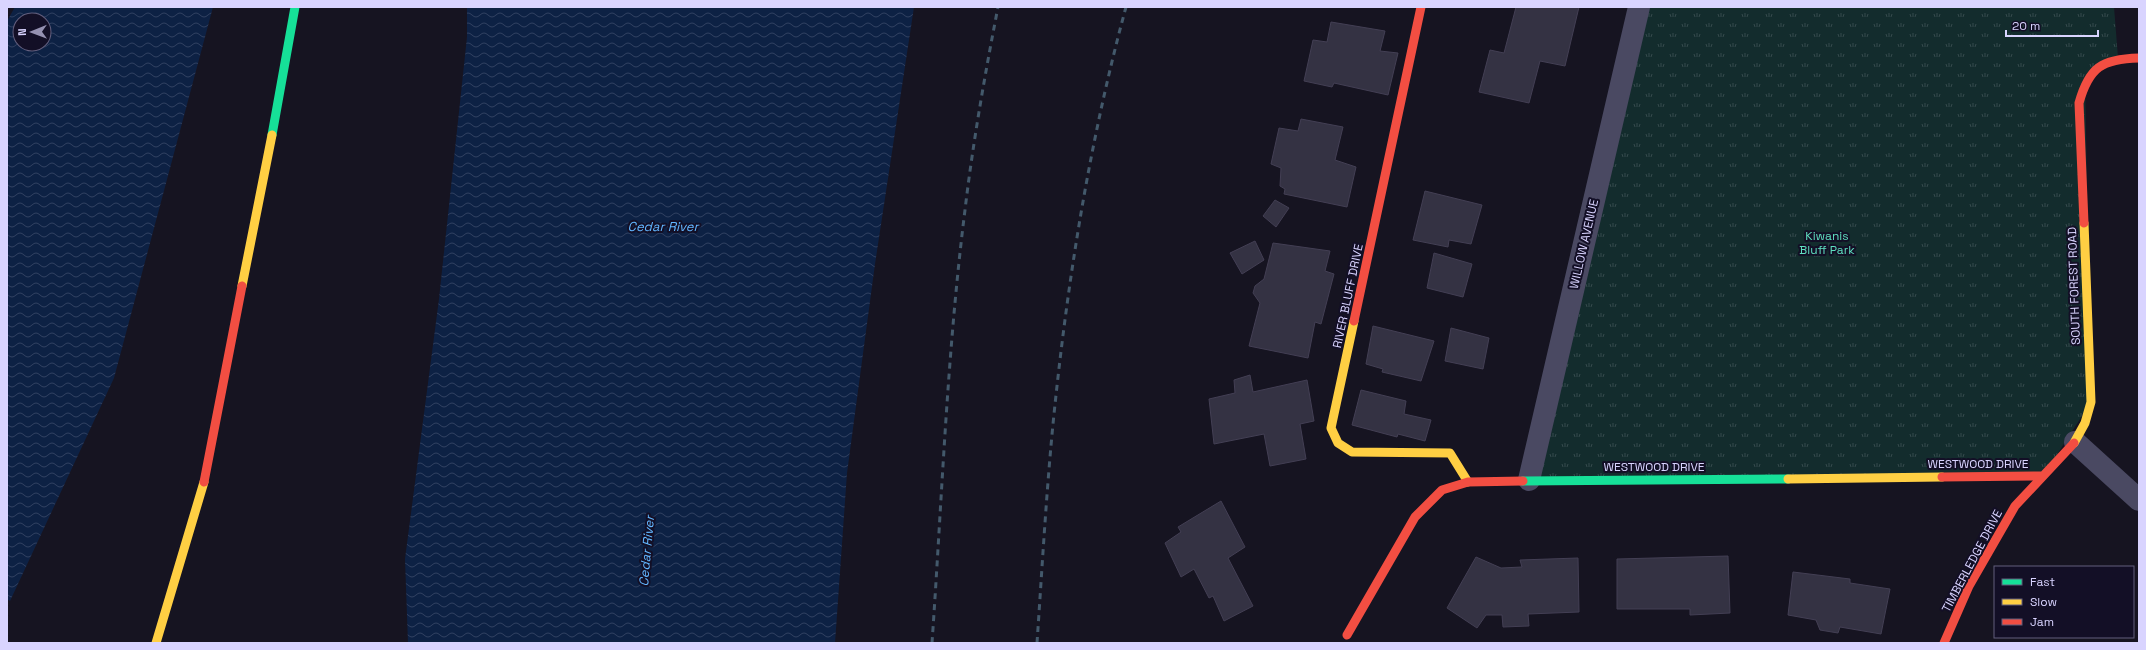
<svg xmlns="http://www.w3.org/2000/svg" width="2146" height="650" font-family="'Space Grotesk',sans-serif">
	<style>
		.park { fill: url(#park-tufts) }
		.water { fill: url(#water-waves); fill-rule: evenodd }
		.building { fill: #343243; stroke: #433f54 }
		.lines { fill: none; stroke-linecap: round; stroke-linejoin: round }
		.street { stroke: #4a4962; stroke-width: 22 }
		.fast { stroke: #16e098; stroke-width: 9 }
		.slow { stroke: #ffcf43; stroke-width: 9 }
		.jam { stroke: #f24e42; stroke-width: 9 }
		.rail { stroke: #43596b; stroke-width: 3; stroke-dasharray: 6 5; stroke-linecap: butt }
		.labels { text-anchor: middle; stroke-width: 4; stroke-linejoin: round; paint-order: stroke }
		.park-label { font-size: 12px; fill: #5fe0c0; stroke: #130f26 }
		.street-label { font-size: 12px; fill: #d9d4ff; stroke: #130f26 }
		.water-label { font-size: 13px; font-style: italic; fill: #62b6ff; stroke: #130f26 }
	</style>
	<defs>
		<pattern id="park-tufts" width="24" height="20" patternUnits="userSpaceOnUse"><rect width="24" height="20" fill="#132c2d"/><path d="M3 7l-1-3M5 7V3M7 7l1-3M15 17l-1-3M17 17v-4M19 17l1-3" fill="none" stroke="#354a4c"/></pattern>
		<pattern id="water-waves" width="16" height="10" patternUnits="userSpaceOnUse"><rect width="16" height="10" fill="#0d2144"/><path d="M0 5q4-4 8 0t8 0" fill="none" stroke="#304060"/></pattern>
	</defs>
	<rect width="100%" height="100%" fill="#161421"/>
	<path class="park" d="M1639,7H2114L2118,58L2085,81L2091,402L2043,476L1529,480Z"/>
	<path class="water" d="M15,7H213L114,378L10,601L7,599V21ZM20,20H44V44H20Z
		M467,7H914L875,264L847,473L835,643H408L405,559L439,299L467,37Z"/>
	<path class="building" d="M1516,7H1579L1565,66L1540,61L1529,103L1479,92L1490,50L1504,53Z
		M1331,22L1385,31L1380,51L1398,53L1388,95L1334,83L1332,87L1304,81L1313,40L1327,42Z
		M1301,119L1343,127L1335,160L1356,167L1347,207L1284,194L1285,189L1280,186L1281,168L1271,164L1279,128L1298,131Z
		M1425,191L1482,205L1471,244L1449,240L1448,247L1413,240Z
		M1275,200L1289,208L1276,227L1263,216Z
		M1255,241L1264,260L1242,274L1230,253Z
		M1273,243L1330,251L1325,271L1334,274L1321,324L1315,322L1308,358L1249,346L1260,303L1253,293L1255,286L1264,279Z
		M1434,253L1472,264L1463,297L1427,288Z
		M1373,326L1434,341L1421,381L1382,372L1383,369L1366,364Z
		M1451,328L1489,338L1483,369L1445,361Z
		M1250,375L1253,392L1307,380L1314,421L1300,424L1306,459L1270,466L1264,434L1214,444L1209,399L1235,393L1234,380Z
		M1361,390L1406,401L1404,414L1431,420L1425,441L1398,434L1397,437L1352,425Z
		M1221,501L1245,547L1228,558L1253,606L1224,621L1213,596L1209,598L1194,569L1181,577L1165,543L1181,532L1178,527Z
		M1728,556L1730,613L1690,615V609H1617V559Z
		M1476,557L1501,568L1522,567L1520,560L1578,558L1579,612L1528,614L1529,626L1503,627L1502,615H1486L1477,628L1447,608Z
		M1793,572L1850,579V583L1890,589L1881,634L1840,627L1838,633L1820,630L1816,620L1788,615Z"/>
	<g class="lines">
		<path class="street" d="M2075,442L2139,500
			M1529,480L1639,7"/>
		<path class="fast" d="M272,135L295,7
			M1523,481L1788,479"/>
		<path class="slow" d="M242,286L272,135
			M1354,321L1331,428L1338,443L1352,452L1450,453L1468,482
			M2074,443L2085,423L2091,402L2084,223
			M1788,479L1942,477
			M156,643L204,482"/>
		<path class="jam" d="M2084,223L2079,103C2089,67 2102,59 2139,58
			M1354,321L1421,7
			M1942,477L2043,476
			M204,482L242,286
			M1347,635L1415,517L1442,490L1468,482L1523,481
			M1944,643L1969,586L2015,506L2074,443"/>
		<path class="rail" d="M932,643C942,499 947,353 965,210C973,142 985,74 998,7
			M1037,643C1042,570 1046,497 1053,424C1067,284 1089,143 1126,7"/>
	</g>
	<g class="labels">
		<g class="park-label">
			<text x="1827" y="240">Kiwanis<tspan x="1827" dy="14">Bluff Park</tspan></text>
		</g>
		<g class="street-label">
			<text transform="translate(1584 244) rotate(-77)" y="4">WILLOW AVENUE</text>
			<text transform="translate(2074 286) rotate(-92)" y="4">SOUTH FOREST ROAD</text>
			<text transform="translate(1348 296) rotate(-78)" y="4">RIVER BLUFF DRIVE</text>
			<text x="1978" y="468">WESTWOOD DRIVE</text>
			<text x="1654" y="471">WESTWOOD DRIVE</text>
			<text transform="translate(1972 561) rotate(-62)" y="4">TIMBERLEDGE DRIVE</text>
		</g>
		<g class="water-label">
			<text x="663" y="231">Cedar River</text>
			<text transform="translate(646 551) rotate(-85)" y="5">Cedar River</text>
		</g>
	</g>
	<rect width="2146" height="650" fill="none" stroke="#d9d4ff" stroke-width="16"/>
	<rect x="1994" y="566" width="140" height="72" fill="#130f26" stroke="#625e7d"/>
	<rect x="2002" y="579" width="20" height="6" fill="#16e098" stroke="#625e7d"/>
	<text x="2030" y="586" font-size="12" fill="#d9d4ff">Fast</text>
	<rect x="2002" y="599" width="20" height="6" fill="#ffcf43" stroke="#625e7d"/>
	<text x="2030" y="606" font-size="12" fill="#d9d4ff">Slow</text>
	<rect x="2002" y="619" width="20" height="6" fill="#f24e42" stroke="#625e7d"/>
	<text x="2030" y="626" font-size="12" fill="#d9d4ff">Jam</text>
	<g transform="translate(32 32) rotate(269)"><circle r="19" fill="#130f26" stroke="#625e7d"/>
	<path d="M0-3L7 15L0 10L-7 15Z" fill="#9591b1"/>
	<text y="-6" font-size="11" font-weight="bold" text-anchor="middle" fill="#d9d4ff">N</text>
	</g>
	<path d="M2006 30v6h92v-6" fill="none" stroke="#d9d4ff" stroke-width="2"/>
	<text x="2012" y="30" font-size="12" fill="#d9d4ff" stroke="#130f26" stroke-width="3" paint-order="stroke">20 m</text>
</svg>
